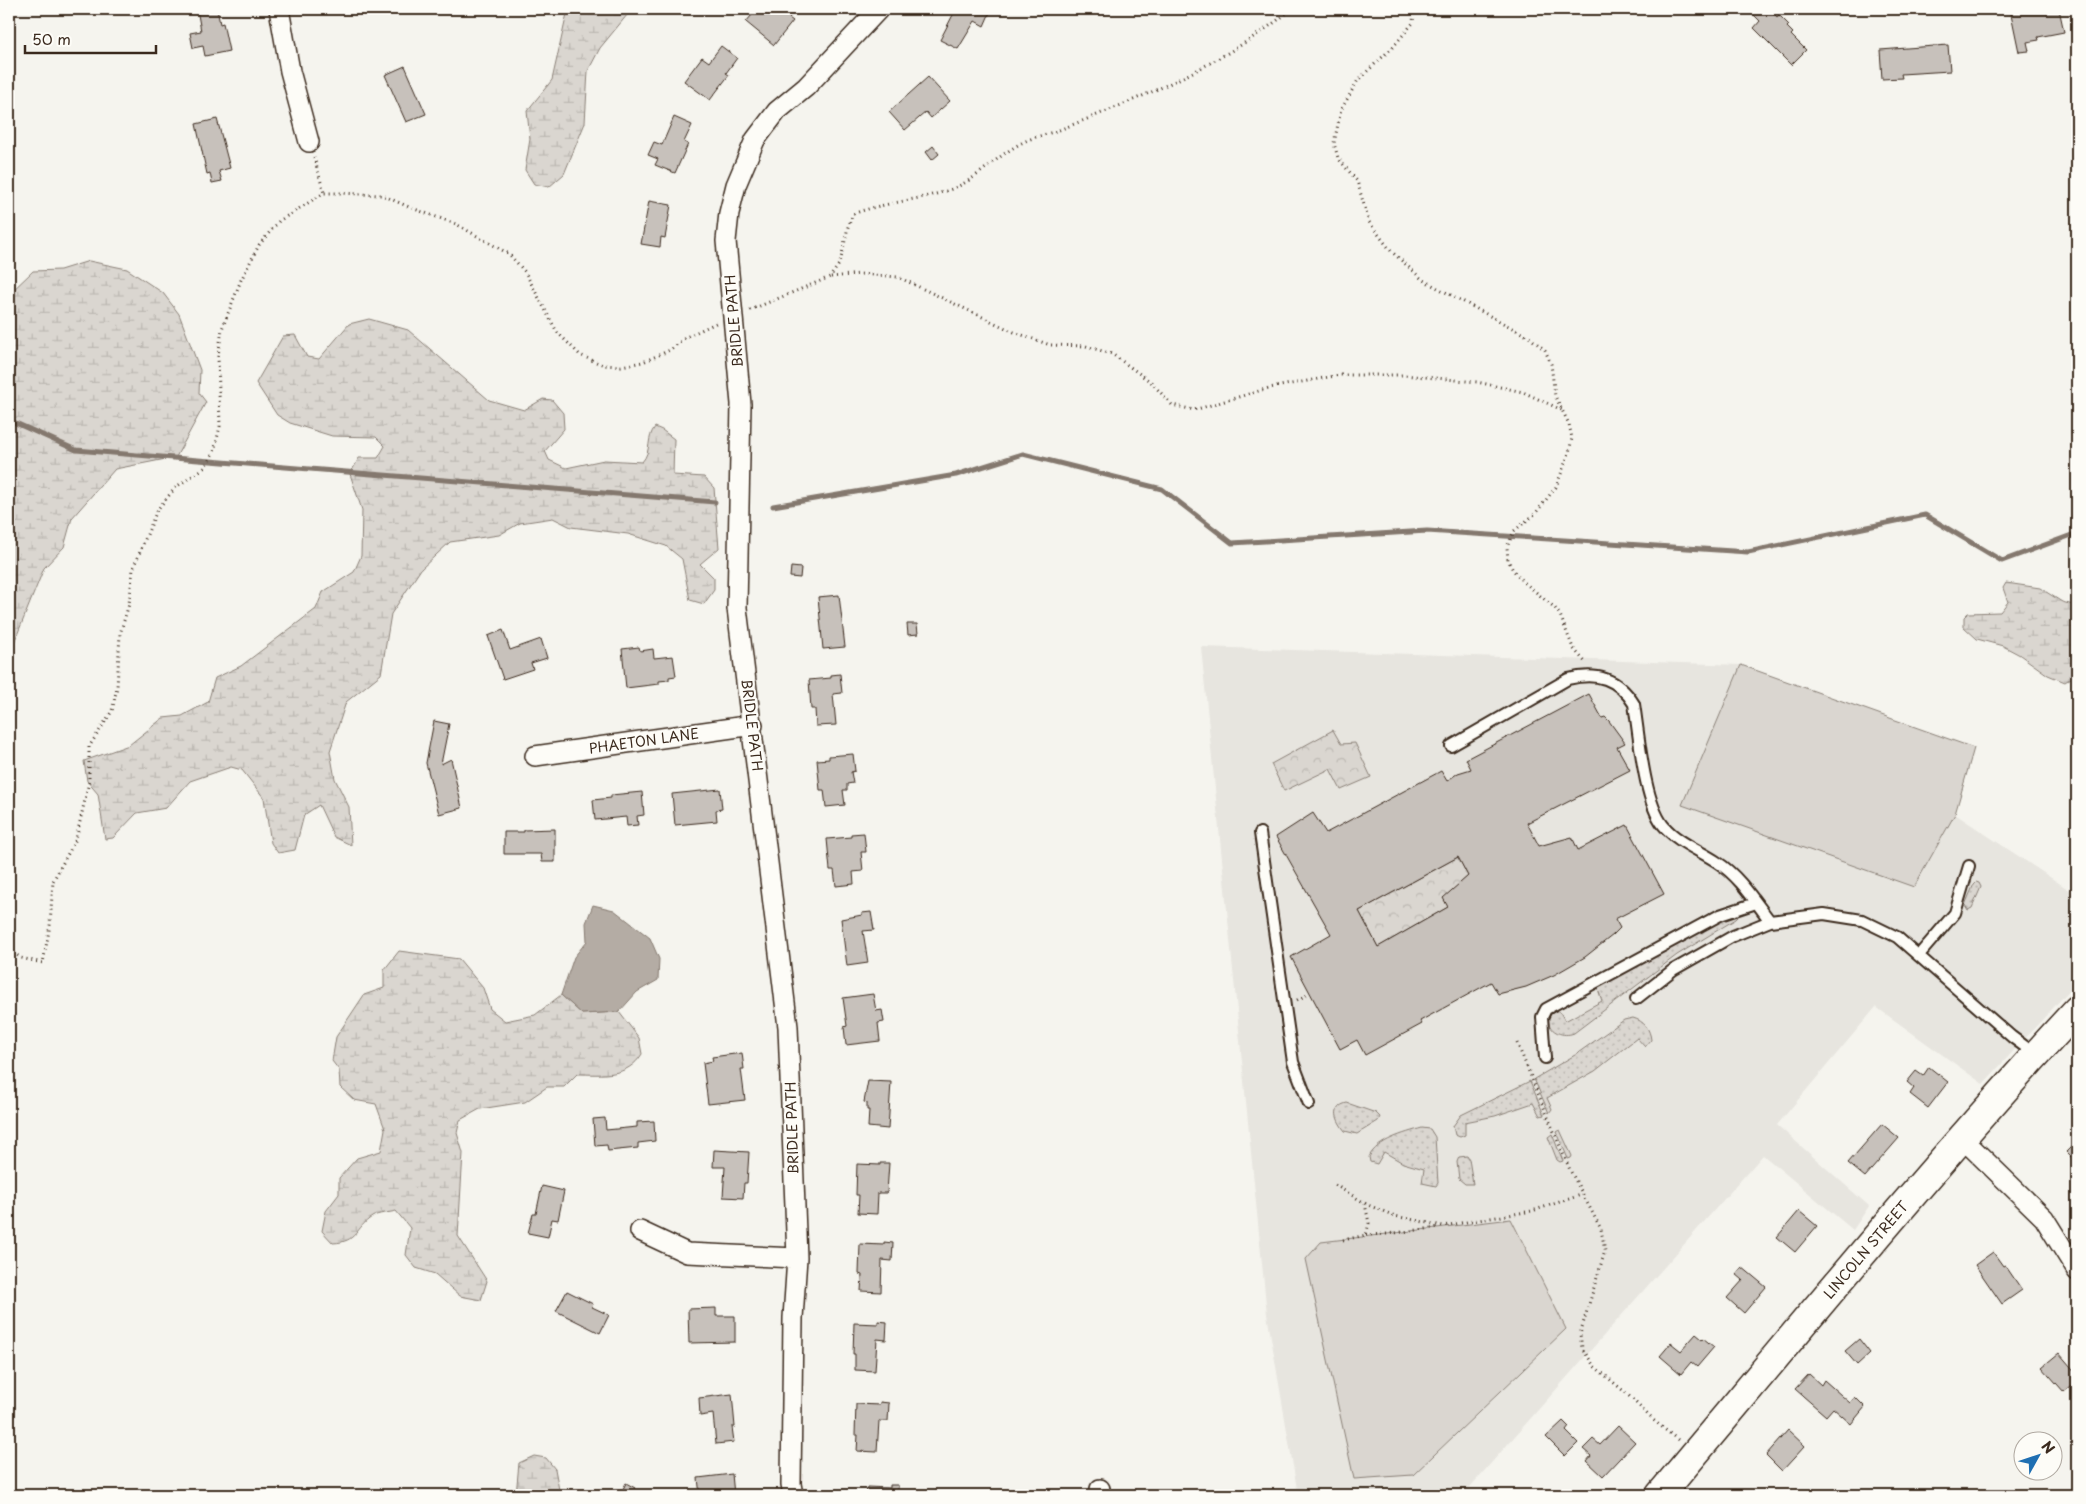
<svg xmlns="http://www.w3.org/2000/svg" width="2086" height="1504" font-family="'Playpen Sans',sans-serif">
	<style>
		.built { fill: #e7e5df }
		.grass { fill: url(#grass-dots); stroke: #8a8077 }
		.wetland { fill: url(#wetland-marsh); stroke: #8a8077 }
		.park { fill: url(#park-crowns); stroke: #8a8077 }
		.garden { fill: #dad6d0; stroke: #8a8077 }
		.water { fill: #b4aca4; stroke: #84786e }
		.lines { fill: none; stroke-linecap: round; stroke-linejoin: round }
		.stream { stroke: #84786e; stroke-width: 5 }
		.building { fill: #c7c1bb; stroke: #3b2a1e; fill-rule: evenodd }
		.service-casing { stroke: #3b2a1e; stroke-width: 14 }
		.minor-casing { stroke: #3b2a1e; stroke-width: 22 }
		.secondary-casing { stroke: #3b2a1e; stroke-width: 31 }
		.path { stroke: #3b2a1e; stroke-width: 3; stroke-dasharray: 1 4; stroke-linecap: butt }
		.service { stroke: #fdfcf7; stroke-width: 10 }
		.minor { stroke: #fdfcf7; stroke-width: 19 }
		.secondary { stroke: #fdfcf7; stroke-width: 28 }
		.labels { text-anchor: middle; stroke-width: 4; stroke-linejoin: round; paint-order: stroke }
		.street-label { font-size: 14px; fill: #3b2a1e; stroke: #fdfcf7 }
	</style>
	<defs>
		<pattern id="grass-dots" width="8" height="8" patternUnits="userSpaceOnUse" patternTransform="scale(1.25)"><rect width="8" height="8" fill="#dad6d0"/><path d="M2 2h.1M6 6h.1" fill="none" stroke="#bcb8b2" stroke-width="1.8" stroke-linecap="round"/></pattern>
		<pattern id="wetland-marsh" width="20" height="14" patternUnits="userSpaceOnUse" patternTransform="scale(1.25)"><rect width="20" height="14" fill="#dad6d0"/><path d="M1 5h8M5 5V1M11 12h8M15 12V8" fill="none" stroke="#bcb8b2"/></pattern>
		<pattern id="park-crowns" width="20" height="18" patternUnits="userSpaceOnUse" patternTransform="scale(1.25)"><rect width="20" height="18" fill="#dad6d0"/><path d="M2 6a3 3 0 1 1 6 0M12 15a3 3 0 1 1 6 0" fill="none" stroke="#bcb8b2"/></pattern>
	</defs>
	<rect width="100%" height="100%" fill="#f5f4ee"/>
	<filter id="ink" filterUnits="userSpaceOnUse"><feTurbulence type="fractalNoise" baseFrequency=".02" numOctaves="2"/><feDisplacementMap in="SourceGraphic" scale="10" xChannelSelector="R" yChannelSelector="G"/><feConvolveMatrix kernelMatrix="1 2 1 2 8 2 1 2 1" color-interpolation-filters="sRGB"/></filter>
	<g filter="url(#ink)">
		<path class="built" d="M1201,647L1741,665L1974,748L1955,814L2077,895V982L1983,1084L1876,1007L1777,1125L1869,1206L1853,1230L1763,1155L1463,1495H1298L1267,1314Z"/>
		<path class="grass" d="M1976,882L1979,883L1981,887L1972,908L1968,910L1965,905L1974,884Z
			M1735,915L1738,917L1736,919L1677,955L1574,1033C1557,1040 1538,1022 1556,1010L1560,1012L1565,1021L1602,1001L1598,989L1599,986L1715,923Z
			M1633,1018C1644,1021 1650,1029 1651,1040L1645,1047L1637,1038L1595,1071L1547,1098L1552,1109L1549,1113L1534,1079L1575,1055L1624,1020Z
			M1530,1081L1544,1115L1540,1116L1533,1103L1495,1116L1465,1122V1135L1460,1137L1455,1135L1453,1126L1461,1115Z
			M1347,1103L1376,1113L1380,1117L1378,1121L1357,1134L1345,1131C1337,1121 1330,1107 1347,1103Z
			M1422,1128L1430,1129L1435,1137L1438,1183L1436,1186L1422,1183L1424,1169L1403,1163L1384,1152L1377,1164L1370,1162L1369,1157C1377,1140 1405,1133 1422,1128Z
			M1560,1130L1572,1156L1571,1158L1568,1159L1557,1132Z
			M1552,1134L1563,1161L1560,1162L1557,1160L1548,1137Z
			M1467,1156L1469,1159L1473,1184H1465L1459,1179L1457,1162L1459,1157Z"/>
		<path class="wetland" d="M568,9H632L600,48L588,71L585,123L564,174L549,187L534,184L525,170L530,139L527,111L552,80Z
			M89,261L127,269L163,293L179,314L200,370L199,393L206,402L176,457L115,469L72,518L64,547L44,568L9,655V294L33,271L60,270Z
			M369,319L408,330L489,400L524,410L543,399L552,400L563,413L564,429L545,451L549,460L566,468L604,460L642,462C652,451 646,438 655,427L662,430L674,439L673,475L704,477L714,488L719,548L700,564L714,578V590L704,604L690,600L682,559L666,546L628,534L571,527L553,518L520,523L499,535L450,542L421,569L391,614L381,674L346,702L330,751L335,779L349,807L351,845L334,837L319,805L304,815L295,850L278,853L271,843L264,798L242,770L231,767L190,781L166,808L137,813L113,838L105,839L98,794L87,781L84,761L129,745L163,718L182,716L208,702L215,678L241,666L316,609L323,592L354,572L361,556L362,510L350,474L359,458H378L385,446L376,437L332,436L290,423L277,415L256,383L283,336L295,335L307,357L319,359L349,324Z
			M2006,583L2040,588L2062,602L2077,606V674L2065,682L2048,675L2020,655L2003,646L1977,639L1964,627V617L1968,613L2000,612L2008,602L2003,588Z
			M399,951L459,959L483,988L490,1009L505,1021L535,1015L561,995L582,1014L619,1012L639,1038L642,1054C627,1078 603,1074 577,1074L564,1087H547L525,1102L480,1109L460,1120L457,1133L463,1153L458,1236L487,1281L481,1300L460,1296L435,1274L416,1268L406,1255L410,1228L396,1211C389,1213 378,1213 372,1217C355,1228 358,1242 333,1243L322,1231L326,1211L339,1194V1178L357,1158L381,1151L385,1129L376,1104L354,1100L340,1087L339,1070L332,1061L336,1037L364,995L384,988V970Z
			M534,1456L546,1458L555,1469L560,1495H516L519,1463Z"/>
		<path class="park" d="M1333,730L1341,744L1355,743L1371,777L1341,790L1330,769L1284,791L1271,764Z
			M1458,857L1468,876L1444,898L1448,907L1378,947L1359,911Z"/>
		<path class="garden" d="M1741,665L1974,748L1955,814L1914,887L1682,805Z
			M1511,1219L1566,1329L1413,1475L1354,1479L1306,1259L1321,1242Z"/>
		<path class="water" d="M593,905L614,910L650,938L659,959L658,980L637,992L619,1012L582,1014L561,995L574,957L587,941L586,923Z"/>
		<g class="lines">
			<path class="stream" d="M9,420L76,450L715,502
				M773,506L956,475L1023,454L1162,489L1232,543L1427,531L1748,552L1925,515L2002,561L2077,533"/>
		</g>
		<path class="building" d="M197,9H217L220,24L223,23L229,51L205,56L203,46L193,48L190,33L201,31Z
			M757,9H797L789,18L793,21L774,45L746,22Z
			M956,9H988L991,10L984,26L975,21L958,49L940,40Z
			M1748,9H1765L1768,11L1770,10L1777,17L1779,15L1789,25L1787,27L1793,33L1791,35L1806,50L1791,65L1754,28L1760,21Z
			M2010,9H2042L2043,12L2059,9L2064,32L2038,37L2039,40L2027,42L2029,51L2019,52Z
			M1948,45L1950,71L1901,74L1902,78L1882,79L1880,50Z
			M721,46L737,58L726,73L729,75L710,100L684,81L702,57L709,62Z
			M405,66L426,114L406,122L385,75Z
			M928,77L950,101L931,118L926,112L905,130L889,112Z
			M674,117L692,125L684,142L688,144L675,173L655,165L658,159L648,155L654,142L662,145Z
			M217,119L230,168L219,171L222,181L212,183L210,173L207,174L196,124Z
			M933,146L939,154L932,160L926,152Z
			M649,201L671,205L665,238L661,237L660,247L641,244Z
			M791,567L801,568L800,578L790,577Z
			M839,595L845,647L823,649L818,597Z
			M907,624H917L918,634L908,635Z
			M503,630L510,650L541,639L547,658L531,663L533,669L503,679L488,636Z
			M639,647L640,651L653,649L654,658L673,656L676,676L669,677V680L659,681V684L626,688L622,649Z
			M840,674L842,693L833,694L836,725L816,726L815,709H811L809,680L831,678V675Z
			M1589,694L1602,718L1605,717L1609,721L1625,743L1617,747L1630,770L1527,823L1539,846L1572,837L1578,850L1627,825L1664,894L1615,919L1620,928L1613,935L1585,957L1554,975L1526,987L1498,994L1491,982L1420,1021L1422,1024L1365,1055L1357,1040L1340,1049L1291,957L1331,934L1276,837L1313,813L1326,833L1441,771L1447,781L1458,773L1471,769L1466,759ZM1458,857L1468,876L1443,898L1448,907L1378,947L1359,911Z
			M434,721L449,724L441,764L451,759L462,808L439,814L426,763Z
			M853,754L855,771L851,772L853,783L847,784V790H843L845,805L826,807L824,790H820L817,760L829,759V756Z
			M720,789L722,809L716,810L717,821L675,825L672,794Z
			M642,792L644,815L637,816L638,825L627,826L626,817L595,820L593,800L611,798V795Z
			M555,829V862H542L541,854H504V832H524V830Z
			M864,833L866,852H861L863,871L853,872L854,884L836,886L834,870H830L827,839L851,837V834Z
			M871,912L874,930L863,931L868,963L847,966L841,919L862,915V913Z
			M873,994L876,1011L882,1010L884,1022L878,1023L880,1041L846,1045L844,1027L847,1026L843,998Z
			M742,1053L744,1069H741L745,1100L708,1104L703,1063L713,1061L712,1057Z
			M1929,1067L1948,1082L1928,1108L1910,1094L1914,1088L1907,1082L1916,1071L1923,1076Z
			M868,1081L891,1082L888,1129L868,1127L869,1110H867V1103L864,1102Z
			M605,1118L606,1130L637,1127V1122L654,1121L655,1141L638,1143V1148L608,1151L607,1145L595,1146L593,1119Z
			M1882,1124L1899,1138L1865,1177L1848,1163Z
			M2077,1141V1163L2066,1152Z
			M714,1150L749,1152L747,1183H744L743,1198L723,1197L725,1167H713Z
			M880,1163H889L887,1193H878L877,1214L858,1213L859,1195H856L857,1164L880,1165Z
			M542,1186L564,1191L558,1220L552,1219L548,1237L528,1233L533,1214H536Z
			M1799,1211L1817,1226L1795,1252L1777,1237Z
			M884,1242L893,1243L892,1261L882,1260L881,1292L861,1291L862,1275L859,1274L860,1244L884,1245Z
			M1993,1252L2003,1266L2005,1265L2022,1290L2002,1304L1975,1265Z
			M1742,1267L1766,1287L1744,1313L1727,1298L1743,1280L1736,1274Z
			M567,1291L593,1304L592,1307L609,1315L600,1333L556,1311Z
			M716,1308V1316H735V1342L689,1343L688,1309Z
			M878,1321L887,1322L886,1340L877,1339L875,1371L855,1370V1354H853L854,1323L878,1324Z
			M1696,1334L1702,1339L1703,1338L1714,1347L1697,1367L1691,1362L1681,1374L1660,1356L1671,1343L1681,1351Z
			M1859,1339L1870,1353L1857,1365L1845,1351Z
			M2059,1353L2077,1374V1381L2064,1392L2042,1367Z
			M1809,1374L1821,1385L1824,1380L1850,1403L1855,1397L1865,1407L1851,1424L1833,1408L1826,1416L1795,1389Z
			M732,1394L735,1427H732L734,1442L716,1444L713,1414L700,1416L699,1398Z
			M880,1402L889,1403L888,1421H879L877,1452L857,1451L858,1435H855L856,1404L880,1405Z
			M1563,1421L1569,1427L1566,1431L1578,1443L1565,1456L1546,1437Z
			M1618,1426L1635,1442L1603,1476L1587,1461L1591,1456L1583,1449L1593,1439L1600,1445Z
			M1788,1430L1805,1446L1782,1471L1766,1455Z
			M732,1474L734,1495H700L698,1478Z
			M626,1483L635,1488L631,1495H624L625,1490L623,1489Z
			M890,1485H898V1495H866L867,1487L890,1488Z"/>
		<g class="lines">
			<defs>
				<path id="service" d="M1451,746L1568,679C1597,672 1618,678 1634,704C1639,735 1644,801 1663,825C1677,842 1699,850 1717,862C1739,876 1754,900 1770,921
					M1260,833L1293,1062L1309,1104
					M1919,955L1955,913L1969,866
					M1636,999L1673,970L1733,936L1770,921L1824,914L1862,920L1897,937L2012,1037L2035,1054
					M1545,1058L1542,1017L1546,1009L1720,915L1756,903"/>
				<path id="minor" d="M279,9L290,71L309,142
					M535,756L753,725
					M1962,1138L2044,1218L2077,1271
					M640,1231L687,1253L797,1258
					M1100,1489V1495
					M793,1495L791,1484L793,1318L797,1258L788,1027L737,608L741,404L726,241L729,213L736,185L755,140L777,111L806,87L879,9"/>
				<path id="secondary" d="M1660,1495C1797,1332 1932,1166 2077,1010"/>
			</defs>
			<use href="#service" class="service-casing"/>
			<use href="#minor" class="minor-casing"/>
			<use href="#secondary" class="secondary-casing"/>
			<path class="path" d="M1414,9L1413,23L1393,47L1358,80L1341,110L1334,143L1338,158L1357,181L1369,222L1391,251L1423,280L1529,337L1545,350L1551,364L1555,396L1569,424L1572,438L1569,453L1556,487L1535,514L1514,531L1507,547L1508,560L1513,570L1525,583L1555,608L1560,615L1573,648L1586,663
				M314,157L324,193
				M831,277L860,274L898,277L1014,332L1050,345L1086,346L1112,354L1151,382L1172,405L1194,410L1269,388L1340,375H1404L1477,382L1523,392L1562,410
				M750,310L830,277L840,263L848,227L853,214C884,202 917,201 949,190C979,180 999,152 1028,140C1040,135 1053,133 1064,128C1144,97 1225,63 1292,9
				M9,950L21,958L43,963L50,925L53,881L76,839L89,782V747L112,711L117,687L120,634L129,604L133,569L157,510L176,487L204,468L214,452L220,426L218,356L222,329L241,280L259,245L279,221L324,193H339L382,195L409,207L456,224L509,254L525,272L557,332L580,355L603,365L621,366L643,362L670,350L686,337L716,323
				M1297,1000L1310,993
				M1517,1043L1570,1170L1601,1229L1605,1251L1580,1334L1582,1348L1594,1366L1626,1393L1652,1419L1678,1440
				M1335,1185L1368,1205L1395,1216L1443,1226L1532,1211L1581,1195
				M1366,1235L1387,1234L1440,1227
				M1343,1240L1366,1235L1369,1223L1365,1204"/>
			<use href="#service" class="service"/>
			<use href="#minor" class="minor"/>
			<use href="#secondary" class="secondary"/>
		</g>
	</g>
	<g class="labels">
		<g class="street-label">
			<text transform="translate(734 321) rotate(-95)" y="5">BRIDLE PATH</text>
			<text transform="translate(752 725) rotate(83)" y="5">BRIDLE PATH</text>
			<text transform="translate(644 741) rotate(-8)" y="5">PHAETON LANE</text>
			<text transform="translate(792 1128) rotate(-92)" y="5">BRIDLE PATH</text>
			<text transform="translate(1866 1250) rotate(-50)" y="5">LINCOLN STREET</text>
		</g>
	</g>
	<rect width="2086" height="1504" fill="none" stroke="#fdfcf7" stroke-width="30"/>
	<rect x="15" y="15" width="2056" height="1474" fill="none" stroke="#3b2a1e" stroke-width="2" filter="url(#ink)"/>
	<g transform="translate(2038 1456) rotate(50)"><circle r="24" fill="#fdfcf7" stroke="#afa8a0"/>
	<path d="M0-4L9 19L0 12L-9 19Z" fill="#1f6fb2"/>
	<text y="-8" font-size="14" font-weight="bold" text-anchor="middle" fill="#3b2a1e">N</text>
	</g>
	<path d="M25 45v8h131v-8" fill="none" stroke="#3b2a1e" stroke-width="2.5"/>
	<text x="32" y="45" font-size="15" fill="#3b2a1e" stroke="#fdfcf7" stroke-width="4" paint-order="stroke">50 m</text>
</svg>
